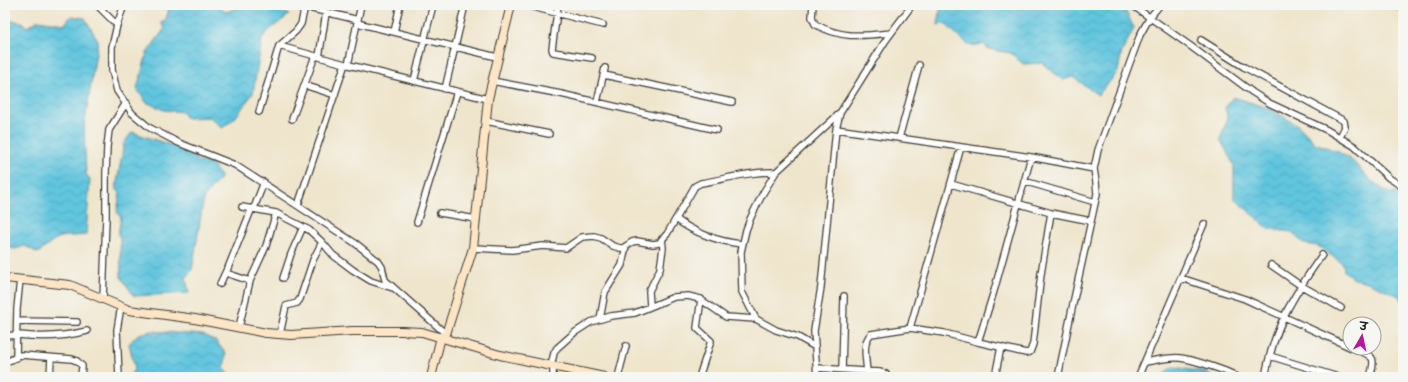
<svg xmlns="http://www.w3.org/2000/svg" width="1408" height="382" font-family="'Patrick Hand','Playpen Sans Deva',sans-serif">
	<style>
		.water { fill: url(#water-waves); stroke: #3e707d }
		.lines { fill: none; stroke-linecap: round; stroke-linejoin: round }
		.street-casing { stroke: #3c3a36; stroke-width: 8 }
		.secondary-casing { stroke: #3c3a36; stroke-width: 10 }
		.street { stroke: #fff; stroke-width: 5.5 }
		.secondary { stroke: #fde5c5; stroke-width: 8 }
	</style>
	<defs>
		<pattern id="water-waves" width="16" height="10" patternUnits="userSpaceOnUse"><rect width="16" height="10" fill="#60c5de"/><path d="M0 5q4-4 8 0t8 0" fill="none" stroke="#53a9be"/></pattern>
	</defs>
	<rect width="100%" height="100%" fill="#f6f6f2"/>
	<filter id="ink" filterUnits="userSpaceOnUse"><feTurbulence type="fractalNoise" baseFrequency=".025" numOctaves="2"/><feDisplacementMap in="SourceGraphic" scale="8" xChannelSelector="R" yChannelSelector="G"/><feConvolveMatrix kernelMatrix="1 2 1 2 8 2 1 2 1" color-interpolation-filters="sRGB"/></filter>
	<filter id="wash" filterUnits="userSpaceOnUse"><feTurbulence type="fractalNoise" baseFrequency=".012" numOctaves="4" result="noise"/><feDisplacementMap in="SourceGraphic" scale="16" xChannelSelector="R" yChannelSelector="G"/><feGaussianBlur stdDeviation="0.9" result="paint"/><feColorMatrix in="noise" values="0 0 0 0 0 0 0 0 0 0 0 0 0 0 0 0 0 1.4 0 .05"/><feComposite in="paint" operator="in"/></filter>
	<g filter="url(#wash)">
		<rect width="100%" height="100%" fill="#efe5cc"/>
		<path class="water" d="M170,5H218L226,12L244,5H277L289,15L268,31L262,39L253,93L235,118L222,128L210,117L186,118L182,112L164,110L146,102L137,89L147,53L165,28L161,23L166,19Z
			M941,5H1116L1125,10L1134,28L1121,54L1118,72L1098,95L1073,77L1063,80L1042,63L1023,64L1011,53L988,49L984,44L970,46L945,24L938,25Z
			M71,16L85,18L98,41L84,127L86,174L90,179L86,235L59,237L38,253L25,246L15,249L5,247V20L23,22L27,27L38,20L65,24Z
			M1233,97L1269,108L1299,126L1315,143L1337,151L1352,160L1370,180L1387,192L1403,194V301L1399,296L1368,282L1354,279L1344,271L1343,264L1318,246L1304,244L1292,232L1269,229L1234,198V165L1220,139L1228,118L1225,108Z
			M132,132L186,150L198,161L212,164L221,177L204,197L192,270L186,278L189,293L134,296L121,277L120,238L118,235L121,217L117,212L120,193L116,188L124,143Z
			M152,331L203,335L216,341L226,354L224,368L230,377H129L135,368L129,344L138,334Z
			M1172,367L1204,372L1214,377H1161Z"/>
	</g>
	<g filter="url(#ink)">
		<g class="lines">
			<defs>
				<path id="street" d="M97,5L117,25
					M124,5L117,25L112,47V70L117,91L132,113L150,128L179,143L235,165L355,243L378,261L382,267L385,280L446,334
					M304,5L313,9L358,20
					M525,5L603,25
					M558,5L552,49L553,52L592,58
					M813,5L812,17L815,24C841,39 862,36 891,33
					M1132,5L1189,45L1252,92L1269,103L1327,130L1354,146L1389,178L1403,187
					M1396,5L1403,8
					M357,23L497,57
					M394,32L400,5
					M1201,40L1244,67L1344,121L1345,127L1340,137
					M279,46L345,64
					M319,57L326,13
					M348,65L361,5
					M604,75L732,102
					M414,81L433,5
					M492,81L561,94L717,130
					M304,85L335,95
					M445,89L465,5
					M597,102L605,68
					M259,112L279,46L296,31L301,24L305,6
					M292,119L315,56
					M486,121L549,134
					M836,129L1031,157L1094,169
					M899,138L919,65
					M1024,181L1095,202
					M951,184L1051,213L1091,221
					M298,205L345,64L488,99
					M242,207L276,213L309,230L322,242L333,255L353,270L371,281L393,288
					M254,208L264,182
					M440,213L476,219
					M676,219C694,233 720,242 742,244
					M417,222L457,92
					M473,248L512,250L543,246L566,248L582,237L594,236L601,238L613,246L620,248H623L632,242L637,241L653,244L659,243L667,234L695,186L701,183C726,179 751,171 776,172
					M1271,265L1300,285L1341,308
					M283,278L291,254L303,227
					M1181,278L1245,299L1350,347
					M250,281L226,273L252,208
					M220,284L226,271
					M103,300L106,218V173L107,147L109,130L126,103
					M650,306L649,291L660,269L663,248L662,239
					M600,319L605,292L622,265L626,246
					M17,321L77,322
					M239,327L250,281L266,246L276,213
					M910,328L961,147
					M280,334L286,306L297,303L300,299L313,260L322,242
					M5,336C9,336 13,335 18,335C43,338 63,337 87,331
					M978,342L994,291L1031,157
					M815,347L798,337L776,330L756,319L742,292L741,252L746,230L751,217L763,193L776,172L839,114
					M1353,348C1372,357 1377,354 1370,377
					M1270,356L1338,377
					M16,358L17,309L20,279
					M5,361C14,361 14,356 21,355L72,359L77,361L82,366L81,377
					M1146,362C1157,360 1170,357 1180,358C1191,359 1229,371 1237,377
					M551,366L554,353L557,348L574,333L591,322L611,316L635,313L674,297L688,296L700,299L726,317L756,319
					M817,368L880,372L886,374L888,377
					M842,370L844,296
					M867,371C866,360 862,342 871,334L910,328L944,333L978,342L1026,353L1030,352L1033,344L1041,274L1051,213
					M50,377L51,358
					M119,377L117,330L121,306
					M553,377V367
					M618,377L626,346
					M699,377L711,341L697,328L701,299
					M817,377L814,331L821,287L836,129L840,113L886,40L912,5
					M995,377L1001,347
					M1058,377L1074,299L1097,194L1096,182L1094,169L1098,150L1140,35L1150,17L1160,5
					M1138,377L1204,224
					M1265,377C1274,327 1293,296 1322,255"/>
				<path id="secondary" d="M5,278L70,285L129,310L195,319L266,333L291,335L352,331H402L422,332L500,355L604,377
					M431,377L441,337L446,334L473,248L488,99L511,5"/>
			</defs>
			<use href="#street" class="street-casing"/>
			<use href="#secondary" class="secondary-casing"/>
			<use href="#street" class="street"/>
			<use href="#secondary" class="secondary"/>
		</g>
	</g>
	<rect width="1408" height="382" fill="none" stroke="#f6f6f2" stroke-width="20"/>
	<g transform="translate(1362 336) rotate(9)"><circle r="19" fill="#f6f6f2" stroke="#9f9f9c"/>
	<path d="M0-3L7 15L0 10L-7 15Z" fill="#b5179e"/>
	<text y="-6" font-size="11" font-weight="bold" text-anchor="middle" fill="#1c1c1c">उ</text>
	</g>
</svg>
